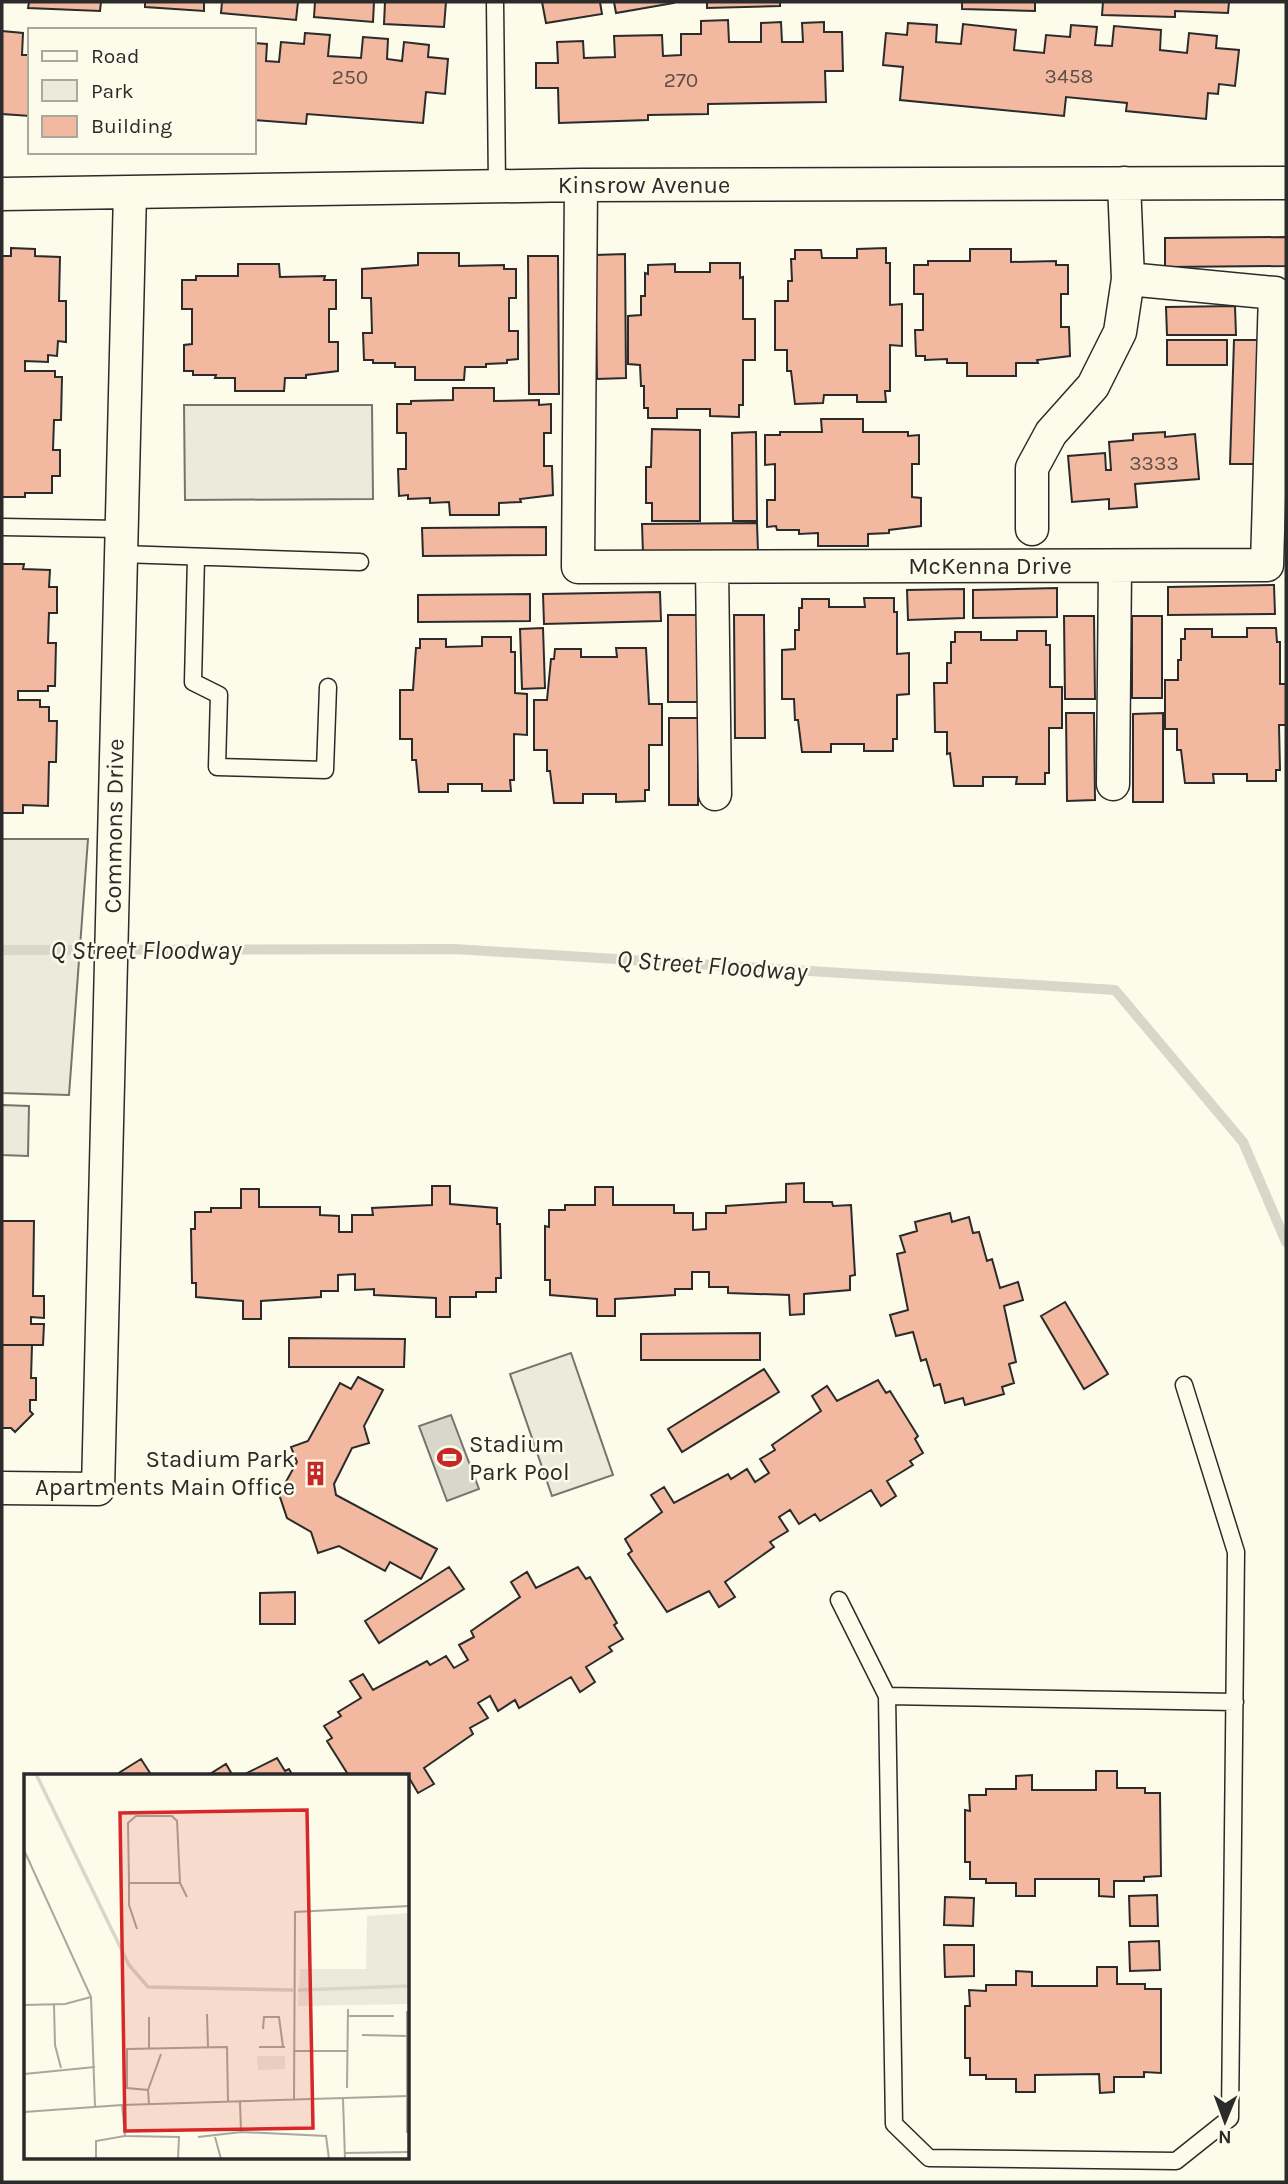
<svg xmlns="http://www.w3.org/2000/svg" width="1288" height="2184" font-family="Karla,sans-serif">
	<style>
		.green { fill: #ecebdb; stroke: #74746e; stroke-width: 2 }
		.parking { fill: #eceadb; stroke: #74746e; stroke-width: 2 }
		.water { fill: #d8d7c9; stroke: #74746e; stroke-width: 2 }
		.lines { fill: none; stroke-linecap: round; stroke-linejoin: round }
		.stream { stroke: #d8d7c9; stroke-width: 10 }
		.building { fill: #f2b8a0; stroke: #2b2b2b; stroke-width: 2 }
		.lane-casing { stroke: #2b2b2b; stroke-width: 19 }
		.street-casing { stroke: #2b2b2b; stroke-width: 35 }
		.lane { stroke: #fdfbea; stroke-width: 16 }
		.street { stroke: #fdfbea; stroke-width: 32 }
		.labels { text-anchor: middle; stroke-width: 5; stroke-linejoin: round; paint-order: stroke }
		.number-label { font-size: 21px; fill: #5d4e48 }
		.street-label { font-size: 24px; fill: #2b2b2b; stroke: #fdfbea }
		.poi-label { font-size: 24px; fill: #2b2b2b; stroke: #fdfbea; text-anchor: start }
		.water-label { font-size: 26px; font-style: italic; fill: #2b2b2b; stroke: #fdfbea }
		.inset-river { fill: none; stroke: #d8d7c9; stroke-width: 3.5 }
		.inset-road { fill: none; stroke: #a9a89e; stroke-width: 2 }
		.view { fill: #d62828; fill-opacity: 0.15; stroke: #d62828; stroke-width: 3.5 }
		.inset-edge { fill: none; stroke: #2b2b2b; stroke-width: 3.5 }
	</style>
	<rect width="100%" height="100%" fill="#fdfbea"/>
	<path class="green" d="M184,405H372L373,499L185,500Z
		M2,839H88L69,1095L2,1093Z
		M571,1353L613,1475L552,1496L510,1374Z"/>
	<path class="parking" d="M2,1105L29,1106L28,1156L2,1155Z"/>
	<path class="water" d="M451,1415L479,1489L447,1501L419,1426Z"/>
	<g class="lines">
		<path class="stream" d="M2,950L454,949L1115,990L1243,1142L1286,1242"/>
	</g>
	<path class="building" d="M29,2H101L100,11L28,8Z
		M145,2H204V11L145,7Z
		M222,2H298L296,20L221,13Z
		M315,2H374L373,22L314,17Z
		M385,2H446L444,27L384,24Z
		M542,2H600L602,14L546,23Z
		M614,2H674V3L616,13Z
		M707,2H780V6L707,8Z
		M962,2H1035V11L962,9Z
		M1103,2H1229L1228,13L1175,11V17L1102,15Z
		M728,20L729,42H761V23L781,22L782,42H803L802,23L824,22V32H842L843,71H825L826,102L708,104V114L648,115V120L559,123L558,88H536V63H558L557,42L583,41L584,58L615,57L614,36L662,35L663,56L681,55V34H701V21Z
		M908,23L937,25L936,42L961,44L963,24L1016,30L1014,50L1044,53L1046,35L1070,37L1071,25L1097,27L1095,45L1112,46L1114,26L1161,30L1160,50L1187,53L1189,33L1217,36L1216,48L1239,50L1235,86L1219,84L1218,94L1208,93L1206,119L1126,111L1127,103L1066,97L1064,116L900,100L903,67L883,65L886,33L907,35Z
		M2,31L23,33L22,55H30V116L2,114Z
		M305,33L330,35L328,56L361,58L363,37L388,39L387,59L402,61L404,42L429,45L428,57L448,59L445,94L426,92L423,123L307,114L306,124L254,120V43L267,44L266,61L279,62L281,42L304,44Z
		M1286,237V266L1165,267V238Z
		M11,248L35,249V256L60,257L59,301H66V342L58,341L57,356L48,355V362L25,361V371H55V377H62L61,420H54L53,450H60V476H52V493H25V497H2V256H11Z
		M886,248V263H890V305L902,304V346L890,345V391H885L886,402H857V395H824L823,403L795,404L791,371H787V350H775V301H788V281H792L791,259H795V250H821L822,258H857V249Z
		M970,249H1011V262L1056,261V265H1068V294H1061V327H1069L1070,356L1037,360L1038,363H1016V376H967V363H947V359L925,360V356H916L915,330H923V294H914V265H928V261H970Z
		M418,253H459V266L504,265V269H516V298H509V331H518V359L507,360V363L486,364V367H465L464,380H415V367H395V363H373V360H364L363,333H372L371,298H362V269L418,265Z
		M625,254L626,378L597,379L595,255Z
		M528,256H558L559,394H529Z
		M710,263H740V278L743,277V319H755V360H743V405H739V417L710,416V409H677V418H648V408H644V386H641L640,365L628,364V316L641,315V296H645V273L648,274V265L675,264V272H710Z
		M238,264H279L280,277L325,276L324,280H336V309H329V342H338V371L306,375V378H285L284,391H235V378H215L216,375H193V371H184V345L192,344V309H182V280H196V276H238Z
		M1235,306L1236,335H1167L1166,307Z
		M1167,340H1227V365H1167Z
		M1234,340H1263L1260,464H1230Z
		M453,388H494V401L539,400V405L551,404V433H544V466H552L553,495L520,499L521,502L499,503V515H450L449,502L430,503V498L408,499V495L399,496L398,469H406V433H397V404H411V401L453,400Z
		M821,419H863V432H908V436L919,435V464H912V497L921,498V526L889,530V533L868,534V546H818V533L799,534V530H777L776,526L767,527V500H775V464L765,465V435H780V432H822Z
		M652,429L700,430V521H652V503H646V467H651Z
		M756,432L757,521H733L732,433Z
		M1165,432V437L1195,434L1199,479L1135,484L1137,507L1109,509V499L1072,502L1068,456L1105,453L1106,470H1111L1109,442L1133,440V434Z
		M757,523L758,552L643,554L642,524Z
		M546,527V555L423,556L422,528Z
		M2,564H24L23,569L50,570L49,587H57V613H49L48,643H56L55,686H48V691H18V700H40V707H49V721H57L56,762H49L48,806L23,805V813H2Z
		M1274,585L1275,614L1168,615V587Z
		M1057,588V617L973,618V590Z
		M964,589V618L908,620L907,590Z
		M660,592L661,621L544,624L543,594Z
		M530,594V621L418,622V595Z
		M864,598H894V612H897V654L909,653V694L897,695V739H893V751H864V744H831V752H802L798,720H795L794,699H782V650L795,649V630H799V608H802V599H829V607H865Z
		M668,615H697L698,702H668Z
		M734,615H764L765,738H735Z
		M1064,616H1094L1095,699H1065Z
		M1132,616H1162V698H1132Z
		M543,628L545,688L522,689L520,629Z
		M1247,628H1276L1277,642H1280V684H1286V725H1279L1280,770H1276V781H1247V774H1213L1214,783H1185L1181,750H1177V729H1165V680H1178V660H1181V639H1185V629H1212V637H1247Z
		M1017,631H1046V645H1050V687H1062V728H1049V773H1045V784H1016L1017,777H983V786H954L950,753L947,754V732H935L934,683H947V663H951V642H955V632H981V640H1017Z
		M482,637H511V652H515V693L527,694V735L514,734V780H510L511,791H482V784H448V792H419L416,760H412V739H400V690H413L416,648H420V639H446V647L482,646Z
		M616,648H646L649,704H662V745H649V790H645V801L616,802V794H583V803H554L550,771H547V750H534V700H547L551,659H554L555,649H581V657H617Z
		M1066,713H1094L1095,800L1067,801Z
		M1163,713V802H1133V714Z
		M669,718H698V805H669Z
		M804,1183V1202H832L833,1206L851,1205L855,1275L850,1276V1290L804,1294V1314L790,1315L789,1295L728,1293V1287H709V1272H692V1289H675V1295L615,1299V1316H597V1299L550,1295V1280H545V1226L549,1227V1210H565V1205H595V1187H613V1205H674V1213H693V1230L706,1229V1213H726V1206L786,1202V1184Z
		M432,1186H450V1204L497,1208V1224H500L501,1278H496V1292H476V1297H450V1317H436V1298L374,1295V1289L355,1290V1274L338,1275V1291H321V1297L261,1301V1319H243V1301L196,1297V1283H192L191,1229H195V1212H211V1208H241V1189H259V1207H320V1215L339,1216V1232H352V1215H373L372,1208L432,1205Z
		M950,1213L952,1222L969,1217L973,1233L979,1232L987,1261L992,1259L1000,1288L1018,1282L1023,1300L1004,1306L1016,1362L1009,1364L1014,1383L1002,1387L1004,1394L965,1405L963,1398L945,1403L940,1384L934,1386L926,1359L921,1361L913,1332L896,1336L890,1315L908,1310L897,1254L905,1252L900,1236L917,1231L915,1222Z
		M2,1221H34L33,1296H44V1318L31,1317V1324H44L43,1345H2Z
		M1065,1302L1108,1374L1084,1389L1041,1316Z
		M760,1333V1360H641V1334Z
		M289,1338L405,1339L404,1367H289Z
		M2,1345H32L31,1378H36V1400H30V1411L33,1414L15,1432L11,1428H2Z
		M764,1369L779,1392L682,1452L668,1429Z
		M358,1377L383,1390L364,1426L369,1443L352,1448L334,1484L336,1495L437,1549L421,1579L390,1562L385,1571L339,1546L318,1553L311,1532L287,1518L279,1494L297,1462L291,1447L308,1441L340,1383L351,1389Z
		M878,1380L886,1393L890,1391L918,1436L915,1439L923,1453L910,1461L913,1465L887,1481L896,1496L881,1506L871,1490L820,1521L815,1514L799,1524L790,1510L779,1517L788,1531L770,1542L774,1547L725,1582L735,1597L719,1607L709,1591L667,1612L628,1554L632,1551L625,1539L662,1512L651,1495L664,1487L674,1503L728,1474L731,1479L747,1469L755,1482L769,1473L760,1459L775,1450L772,1445L821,1411L812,1396L827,1386L837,1401Z
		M449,1567L464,1589L379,1643L365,1621Z
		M578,1567L586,1579L590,1577L617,1623L614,1625L623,1639L609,1647L612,1651L586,1667L595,1682L580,1692L571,1677L519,1708L515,1700L498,1711L490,1696L478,1703L488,1718L470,1728L473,1734L424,1768L434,1784L418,1793L408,1776H349L327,1741L332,1738L324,1726L341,1716L338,1712L361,1698L350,1681L363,1674L373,1690L427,1661L430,1665L446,1656L454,1668L468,1660L459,1645L474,1637L471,1631L520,1597L511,1582L527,1572L536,1588Z
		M295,1592V1624H260V1593Z
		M277,1758L285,1771L289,1769L293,1776H241Z
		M141,1759L152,1776H114Z
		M226,1764L233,1776H212L210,1774Z
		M1096,1771H1117V1788H1145V1793H1160L1161,1876L1144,1877V1881H1114V1897L1099,1896V1879H1035V1896H1016V1883H986V1879H970V1862H965V1810L970,1811L969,1795H986V1789H1016V1776L1032,1775V1790H1096Z
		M1157,1895L1158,1926H1130L1129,1896Z
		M945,1897L974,1898L973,1926L944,1925Z
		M1159,1941L1160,1970L1130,1971L1129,1942Z
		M944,1945H974V1976L945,1977Z
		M1097,1967H1117V1984H1145V1989H1161V2073L1144,2072V2077H1114V2092L1100,2093L1099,2074L1035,2075V2092H1016V2079H986V2075H970V2058H965V2006H970L969,1990L986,1991V1985H1016V1971L1032,1972V1986H1097Z"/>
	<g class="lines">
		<defs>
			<path id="lane" d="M495,2L497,186
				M2,527L121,529
				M121,554L360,562
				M196,557L193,682L219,695L217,767L325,770L328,687
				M839,1600L887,1696L894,2124L929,2158L1176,2161L1230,2118L1236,1552L1184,1385
				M887,1696L1235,1702"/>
			<path id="street" d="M581,185L578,567L1267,565L1275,293L1128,279L1124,183
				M2,194L581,185L1286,183
				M1032,529V468L1051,433L1093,386L1120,332L1128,279
				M712,567L715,794
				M1113,784L1115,566
				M2,1488L98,1489L130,192"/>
		</defs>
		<use href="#lane" class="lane-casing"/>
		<use href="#street" class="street-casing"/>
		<use href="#lane" class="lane"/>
		<use href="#street" class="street"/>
	</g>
	<defs>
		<symbol id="stadium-bare" viewBox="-9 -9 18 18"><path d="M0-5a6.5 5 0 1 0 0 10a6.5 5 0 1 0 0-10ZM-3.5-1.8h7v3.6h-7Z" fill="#c62828" stroke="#fdfbea" stroke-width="2.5" paint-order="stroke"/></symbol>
		<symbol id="building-bare" viewBox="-9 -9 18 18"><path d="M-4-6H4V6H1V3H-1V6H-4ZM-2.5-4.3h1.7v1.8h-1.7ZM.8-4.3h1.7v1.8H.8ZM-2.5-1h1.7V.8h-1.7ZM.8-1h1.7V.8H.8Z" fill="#c62828" stroke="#fdfbea" stroke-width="2.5" paint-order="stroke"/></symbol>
	</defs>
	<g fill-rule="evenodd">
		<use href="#stadium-bare" x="432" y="1440" width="35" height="35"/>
		<use href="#building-bare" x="298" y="1456" width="35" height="35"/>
	</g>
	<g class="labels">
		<g class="number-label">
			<text x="1069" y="83">3458</text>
			<text x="350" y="84">250</text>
			<text x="681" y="87">270</text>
			<text x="1154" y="470">3333</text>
		</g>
		<g class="street-label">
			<text x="644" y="193">Kinsrow Avenue</text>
			<text x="990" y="574">McKenna Drive</text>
			<text transform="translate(114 826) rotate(-89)" y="8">Commons Drive</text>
		</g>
		<g class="poi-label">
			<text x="469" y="1452">Stadium<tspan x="469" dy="28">Park Pool</tspan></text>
			<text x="295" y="1467" text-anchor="end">Stadium Park<tspan x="295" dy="28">Apartments Main Office</tspan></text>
		</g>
		<g class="water-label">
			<text x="146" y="959">Q Street Floodway</text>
			<text transform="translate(712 965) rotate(4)" y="9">Q Street Floodway</text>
		</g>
	</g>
	<g transform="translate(24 1774)">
		<rect width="385" height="385" fill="#fdfbea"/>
		<path d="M385,139V230L274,232L276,195H342L343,142ZM233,282H261V295L234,296Z" fill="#ecebdb"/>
		<path class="inset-river" d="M12,0L105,191L124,213L269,216M274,216L385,212"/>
		<path class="inset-road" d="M0,76L67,223L71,332M105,109H156M113,155L105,131V109L104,49L112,42H148L153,47L156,109L163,123M0,231L41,230L67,223M30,231L31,271L37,294M383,237V359M183,240L184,273M324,242H370M125,243V274M239,255L240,243H255L259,273M338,261L383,262M235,273H261M270,277H323M0,300L71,293M323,314L324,235M124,316L137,280M319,325L321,385M270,326L271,138L385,132M125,330L124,316L103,314V275L203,273L204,328M0,338L98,331L385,322M217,358L302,362L305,385M101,362L155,363L154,385M174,363L217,358L216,328M191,363L197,385M321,379L385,378M72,385V367L101,362L98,331"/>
		<path class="view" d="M283,36L289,354L101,357L96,39Z"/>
		<rect width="385" height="385" class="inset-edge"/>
	</g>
	<rect width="1288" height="2184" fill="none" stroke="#2b2b2b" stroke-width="7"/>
	<rect x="28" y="28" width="228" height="126" fill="#fdfbea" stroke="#a9a89e" stroke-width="2"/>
	<rect x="42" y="51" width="35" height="10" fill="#fdfbea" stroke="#a9a89e" stroke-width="2"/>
	<text x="91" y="63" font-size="21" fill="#2b2b2b">Road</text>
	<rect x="42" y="80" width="35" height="21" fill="#ecebdb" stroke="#a9a89e" stroke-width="2"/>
	<text x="91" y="98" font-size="21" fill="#2b2b2b">Park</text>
	<rect x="42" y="116" width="35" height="21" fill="#f2b8a0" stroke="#a9a89e" stroke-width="2"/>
	<text x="91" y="133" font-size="21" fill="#2b2b2b">Building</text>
	<g transform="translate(1225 2121) rotate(181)" stroke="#fdfbea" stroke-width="5" paint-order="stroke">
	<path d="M0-5L12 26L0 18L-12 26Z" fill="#2b2b2b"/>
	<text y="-10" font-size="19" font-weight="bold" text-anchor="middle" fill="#2b2b2b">N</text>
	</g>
</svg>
